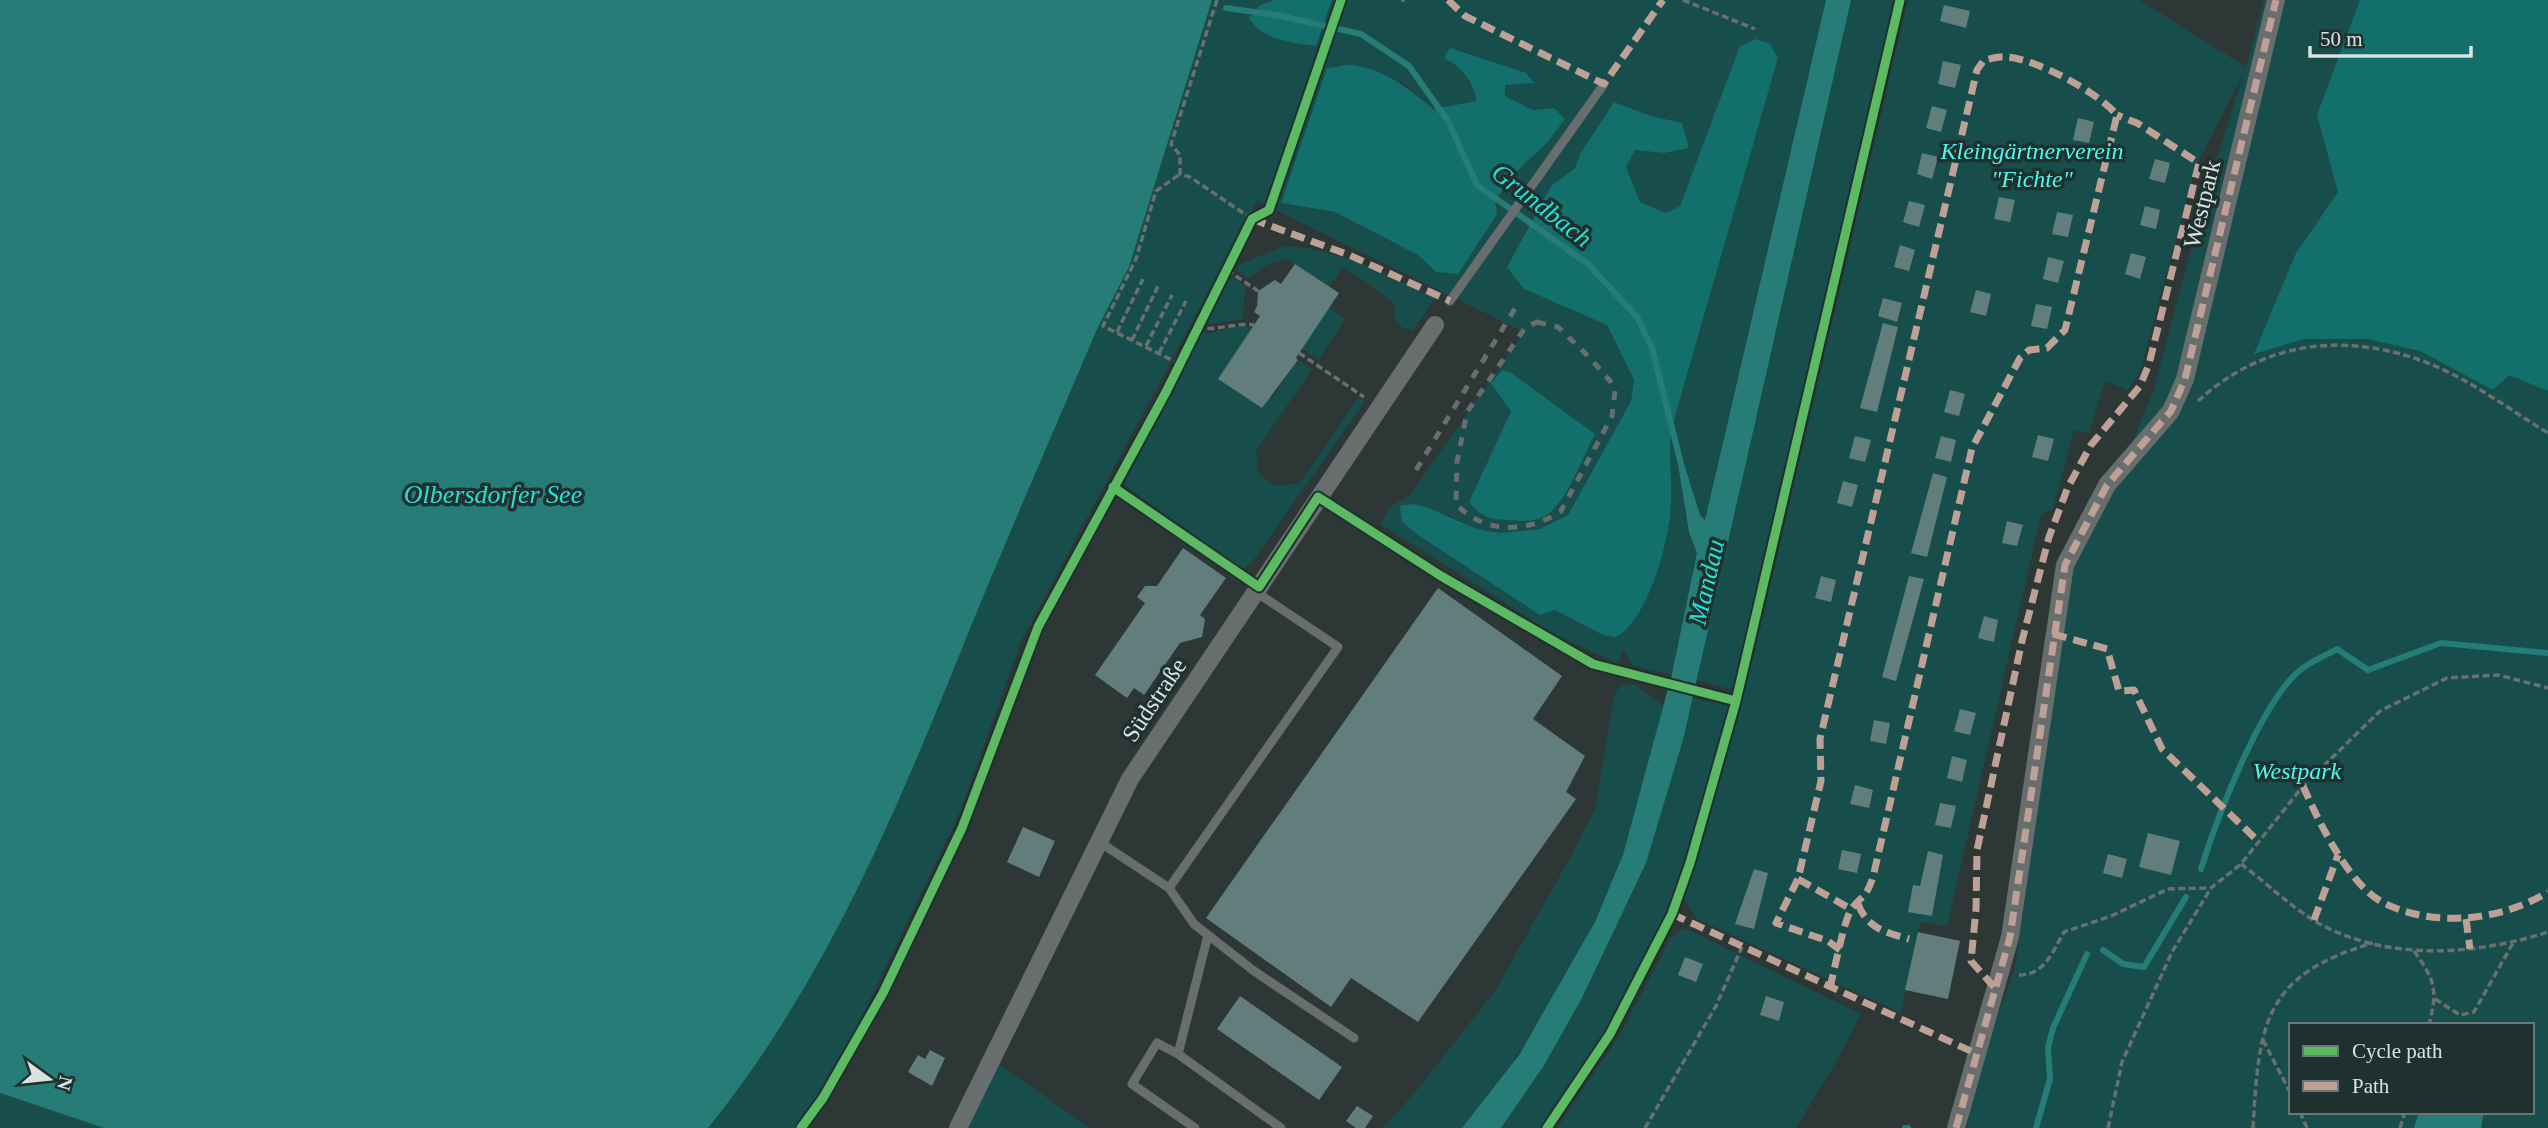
<svg xmlns="http://www.w3.org/2000/svg" width="2548" height="1128" font-family="'Times New Roman',serif">
	<style>
		.green { fill: #174e4b; fill-rule: evenodd }
		.forest { fill: #136f6b }
		.water { fill: #267d78 }
		.lines { fill: none; stroke-linecap: round; stroke-linejoin: round }
		.stream { stroke: #267d78; stroke-width: 6 }
		.building { fill: #627e7c }
		.path { stroke: #69706f; stroke-width: 3.5; stroke-dasharray: 7 3.5; stroke-linecap: butt }
		.service { stroke: #676e6d; stroke-width: 9 }
		.minor { stroke: #676e6d; stroke-width: 18 }
		.rail { stroke: #686e6d; stroke-width: 5; stroke-dasharray: 9 9; stroke-linecap: butt }
		.quiet { stroke: #bda197; stroke-width: 7; stroke-dasharray: 14 7; stroke-linecap: butt }
		.cycleway-casing { stroke: #1f312f; stroke-width: 13 }
		.cycleway { stroke: #5cba63; stroke-width: 9 }
		.labels { text-anchor: middle; stroke-width: 7; stroke-linejoin: round; paint-order: stroke }
		.park-label { font-size: 24px; font-style: italic; fill: #4bf7ee; stroke: #1f312f }
		.street-label { font-size: 24px; fill: #d9e3e2; stroke: #1f312f }
		.water-label { font-size: 26px; font-style: italic; fill: #24e1d8; stroke: #1f312f }
	</style>
	<rect width="100%" height="100%" fill="#2d3736"/>
	<path class="green" d="M1212,0H1274L1260,5L1315,46L1332,0H1826L1705,520L1700,515L1682,457L1677,458L1689,532L1697,553L1673,675L1633,666L1623,649L1618,664L1554,634L1380,524L1390,507L1410,495L1524,332L1257,201L1022,639L960,812L842,1058L798,1128H708C832,975 905,790 978,609C1017,515 1058,421 1098,327L1129,267ZM1770,44L1778,58L1672,427L1668,472L1671,502L1603,635L1555,610L1540,615L1501,587L1443,513L1477,529L1500,533L1540,529L1568,515L1631,401L1634,380L1607,325L1524,289L1507,267L1551,186L1575,168L1580,154L1614,102L1651,116L1682,124L1664,153L1635,150L1626,167L1640,202L1666,213L1680,206L1711,124ZM1348,65L1406,85L1433,109L1478,101L1472,85L1459,66L1505,85V96L1533,110L1554,108L1547,143L1522,165L1513,181L1436,272L1418,255L1335,212L1281,203L1327,68ZM1491,383L1595,434L1469,502L1511,410Z
		M1851,0H1897L1734,690L1696,680Z
		M1908,0H2139L2246,67L2264,0H2548V1128H1967L1975,1076L2015,968L2072,568L2114,489L2154,389L2204,199L2244,72L2195,168L2140,372L2128,390L2105,381L2089,433L2074,430L2053,509L2041,515L1947,926L1920,922L1901,1013L1697,919L1684,899L1749,676ZM2291,1025H2532V1112H2291Z
		M1285,246C1339,248 1386,276 1435,298L1413,331L1403,328L1395,321L1394,303L1343,267L1329,287L1287,259L1264,266L1249,279L1236,270L1240,264Z
		M1231,277L1245,286L1243,319L1206,325Z
		M1329,308L1345,319L1318,360L1302,348Z
		M1242,325L1252,328L1262,408L1270,397L1272,398L1298,360L1312,369L1256,451L1258,474L1276,486L1300,483L1358,398L1365,401L1250,565L1242,569L1126,486L1125,482L1203,332L1210,333Z
		M1635,684L1664,707C1651,756 1641,808 1623,857C1586,954 1529,1048 1462,1128H1383L1413,1095L1495,991L1570,858L1595,809L1614,696L1620,685Z
		M1692,698L1730,706L1686,861L1667,914L1608,1032L1543,1128H1501L1543,1067L1581,1000L1646,863L1683,740Z
		M1685,928L1861,1014L1842,1052L1796,1128H1557L1621,1033L1671,937Z
		M996,1062L1090,1128H967Z
		M0,1093L104,1128H0Z"/>
	<path class="forest" d="M1274,0H1332L1316,46C1290,42 1264,41 1249,18L1260,5Z
		M2360,0H2548V391L2509,375L2493,390L2420,351L2368,339H2304L2254,354L2295,255L2338,192L2317,115Z
		M1756,39L1770,44L1778,58L1672,427C1668,453 1672,476 1671,502C1670,539 1649,619 1616,637L1603,635L1555,610L1540,615L1418,535L1402,522L1400,506L1412,504L1426,507L1477,529L1500,533L1540,529L1568,515L1631,401L1634,380L1607,325L1524,289L1507,267L1551,186L1575,168L1580,154L1614,102L1651,116L1682,123L1689,148L1664,153L1635,150L1626,167L1640,202L1666,213L1680,206L1740,46Z
		M1450,48L1526,73L1534,83L1505,85V96L1533,110L1554,108L1565,119L1547,143L1523,165L1495,201L1497,214L1458,274L1436,272L1418,255L1335,212L1281,203L1327,68C1334,68 1342,65 1349,65C1382,67 1410,89 1433,109L1477,101C1472,80 1462,67 1444,58Z
		M1502,370L1511,373L1595,434C1584,455 1567,501 1548,514C1536,523 1520,521 1506,520C1488,519 1480,516 1469,502L1511,411L1491,383Z"/>
	<path class="water" d="M0,0H1212L1129,267L1098,327C1058,421 1017,515 978,609C905,790 832,975 708,1128H104L0,1093Z
		M1826,0H1851L1683,740L1646,863L1581,1000L1543,1067L1503,1125L1501,1128H1462L1519,1055L1595,922L1623,855L1672,674L1697,553L1689,532L1677,458L1679,454L1682,457L1700,515L1705,520Z
		M2419,1112H2484L2481,1128H2414Z"/>
	<g class="lines">
		<path class="stream" d="M1226,8L1276,15L1361,34L1409,66L1448,121L1477,185L1588,264L1637,317L1652,348L1680,460
			M2201,869C2217,818 2259,706 2299,671C2309,662 2325,656 2337,649L2368,670L2441,643L2548,653
			M2103,950L2123,964L2144,967L2186,897
			M1905,1128H1908
			M2036,1128L2050,1079L2048,1048L2053,1028L2087,954"/>
	</g>
	<path class="building" d="M1944,5L1970,11L1966,28L1940,21Z
		M1943,61L1961,65L1955,88L1938,84Z
		M1932,106L1947,110L1941,132L1926,128Z
		M2078,118L2094,122L2089,143L2073,140Z
		M1922,153L1938,157L1932,179L1917,174Z
		M2155,159L2170,163L2165,183L2149,179Z
		M1999,197L2015,200L2010,222L1994,219Z
		M1909,201L1925,205L1919,227L1903,222Z
		M2145,206L2160,210L2156,229L2140,225Z
		M2057,212L2073,215L2068,237L2052,234Z
		M1900,245L1915,250L1909,271L1894,267Z
		M2131,253L2146,257L2140,279L2125,274Z
		M2048,257L2064,261L2058,283L2043,279Z
		M1295,264L1339,293L1296,358L1298,360L1262,408L1218,379L1260,316L1254,312L1257,306L1258,291L1275,280L1281,284Z
		M1976,290L1991,294L1986,316L1970,312Z
		M1883,298L1902,303L1897,322L1878,316Z
		M2036,304L2052,307L2047,329L2031,326Z
		M1883,323L1898,327L1877,412L1860,408Z
		M1950,390L1965,394L1959,416L1944,412Z
		M2038,435L2054,439L2048,461L2032,457Z
		M1855,436L1871,440L1865,462L1849,458Z
		M1941,436L1956,440L1951,462L1935,458Z
		M1933,473L1947,477L1927,557L1911,553Z
		M1843,481L1858,485L1852,507L1837,503Z
		M2007,521L2023,525L2017,546L2002,543Z
		M1183,548L1226,578L1200,615L1205,619L1202,637L1180,643L1144,695L1134,688L1127,698L1095,675L1145,603L1137,597L1145,586H1157Z
		M1821,576L1836,580L1831,602L1815,598Z
		M1909,576L1924,579L1896,681L1882,677Z
		M1438,588L1562,676L1533,719L1585,756L1566,792L1576,799L1418,1022L1351,978L1331,1007L1206,918Z
		M1984,616L1998,620L1994,642L1978,638Z
		M1960,709L1976,713L1970,735L1954,731Z
		M1874,720L1890,723L1886,744L1870,741Z
		M1952,756L1967,760L1962,782L1947,778Z
		M1855,785L1873,790L1869,808L1850,804Z
		M1940,803L1956,806L1951,828L1935,825Z
		M1023,827L1055,841L1039,877L1007,862Z
		M2148,833L2180,841L2171,875L2139,867Z
		M1842,850L1861,854L1857,873L1838,869Z
		M1928,851L1943,855L1932,916L1908,912L1913,885L1920,886Z
		M2108,854L2127,859L2122,878L2103,873Z
		M1754,869L1768,873L1754,929L1735,924Z
		M1918,932L1960,941L1948,999L1905,990Z
		M1685,957L1703,964L1696,982L1678,975Z
		M1240,996L1342,1067L1319,1100L1217,1029Z
		M1766,996L1784,1002L1779,1021L1760,1015Z
		M930,1050L945,1058L932,1086L908,1072L918,1055L925,1059Z
		M1357,1106L1373,1116L1365,1128H1356L1346,1121Z"/>
	<g class="lines">
		<path class="path" d="M1217,0L1171,144L1180,155V174L1190,177L1252,219
			M1401,0H1405
			M1683,0L1755,29
			M1227,270L1258,291
			M1197,327C1217,332 1234,322 1254,325
			M1117,332L1143,279
			M1132,340L1158,286
			M1146,346L1172,295
			M1159,353L1186,301
			M1299,353L1364,397
			M1180,364L1103,326L1136,259L1156,191L1180,174
			M2198,401C2260,344 2338,332 2417,359C2464,375 2507,408 2548,433
			M1113,487L1243,576
			M1657,680L1736,701
			M2241,864C2265,882 2288,904 2313,920C2383,962 2474,956 2548,932
			M2414,951C2435,980 2438,989 2429,1025
			M2019,975C2045,975 2053,951 2064,932L2111,916L2168,889L2211,888L2241,864L2303,786L2380,711L2447,678L2498,675L2548,688
			M2435,999L2460,1015L2474,1012L2513,943
			M2263,1040L2291,1094
			M2300,1112L2307,1128
			M1645,1128L1716,1006L1742,947
			M2108,1128L2122,1062L2172,952L2211,888
			M2253,1128C2259,1024 2263,975 2373,943
			M2400,1128L2405,1112"/>
		<path class="service" d="M1450,301L1604,84
			M1319,498L1441,576L1593,664L1643,677
			M1098,841L1169,888L1338,647L1256,592
			M1169,888L1194,924L1254,971L1354,1038
			M1178,1054L1208,935
			M1195,1128L1132,1084L1157,1043L1178,1054L1281,1128"/>
		<path class="minor" d="M958,1128L1130,779L1435,325
			M1956,1128L2010,937L2065,565L2107,485L2171,411L2185,379L2276,0"/>
		<path class="rail" d="M1537,322L1558,327L1589,357L1611,382L1615,391L1612,416L1561,511C1528,533 1485,535 1456,504L1457,462L1467,412L1525,328Z
			M1416,470L1519,302"/>
		<path class="quiet" d="M1448,0L1465,16L1604,84L1663,0
			M1252,219L1349,255L1450,301
			M2053,634L2107,649L2119,691L2134,690L2162,749L2258,841
			M2303,786C2318,820 2349,886 2384,903C2434,928 2501,921 2548,892
			M1798,879L1851,909
			M1858,904C1867,928 1886,933 1909,939
			M1672,914L1975,1053
			M2466,919L2470,949
			M2314,920L2338,855
			M1994,987L1971,961L1976,909L1977,850L2022,641L2049,537L2068,487L2091,445L2140,386L2149,364L2199,163L2137,123L2117,115
			M1830,988C1834,972 1844,919 1852,908C1863,895 1867,896 1873,877L1972,448L2020,358L2029,350L2047,348L2065,330L2117,115C2099,93 2035,58 2006,57C1999,56 1991,59 1984,60L1977,70L1820,739L1821,781L1798,879L1776,923L1828,941L1840,950
			M1956,1128L2010,937L2065,565L2107,485L2171,411L2185,379L2276,0"/>
		<defs>
			<path id="cycleway" d="M1113,487L1259,587L1318,497L1441,576L1593,664L1736,701
				M801,1128L823,1098L883,993L962,828L1038,627L1166,392L1252,219L1269,210L1341,0
				M1547,1128L1610,1034L1672,914L1690,863L1736,701L1900,0"/>
		</defs>
		<use href="#cycleway" class="cycleway-casing"/>
		<use href="#cycleway" class="cycleway"/>
	</g>
	<g class="labels">
		<g class="park-label">
			<text x="2032" y="159">Kleingärtnerverein<tspan x="2032" dy="28">"Fichte"</tspan></text>
			<text x="2297" y="779">Westpark</text>
		</g>
		<g class="street-label">
			<text transform="translate(2202 204) rotate(-76)" y="8">Westpark</text>
			<text transform="translate(1154 700) rotate(-56)" y="8">Südstraße</text>
		</g>
		<g class="water-label">
			<text transform="translate(1542 205) rotate(38)" y="9">Grundbach</text>
			<text x="493" y="503">Olbersdorfer See</text>
			<text transform="translate(1706 582) rotate(-77)" y="9">Mandau</text>
		</g>
	</g>
	<rect x="2289" y="1023" width="245" height="91" fill="#1f312f" stroke="#697877" stroke-width="2"/>
	<rect x="2303" y="1046" width="35" height="10" fill="#5cba63" stroke="#697877" stroke-width="2"/>
	<text x="2352" y="1058" font-size="21" fill="#d9e3e2">Cycle path</text>
	<rect x="2303" y="1081" width="35" height="10" fill="#bda197" stroke="#697877" stroke-width="2"/>
	<text x="2352" y="1093" font-size="21" fill="#d9e3e2">Path</text>
	<g transform="translate(49 1079) rotate(105)" stroke="#1f312f" stroke-width="5" paint-order="stroke">
	<path d="M0-5L12 26L0 18L-12 26Z" fill="#d9e3e2"/>
	<text y="-10" font-size="19" font-weight="bold" text-anchor="middle" fill="#d9e3e2">N</text>
	</g>
	<path d="M2310 46v10h161v-10" fill="none" stroke="#d9e3e2" stroke-width="3.5"/>
	<text x="2320" y="46" font-size="21" fill="#d9e3e2" stroke="#1f312f" stroke-width="5" paint-order="stroke">50 m</text>
</svg>
